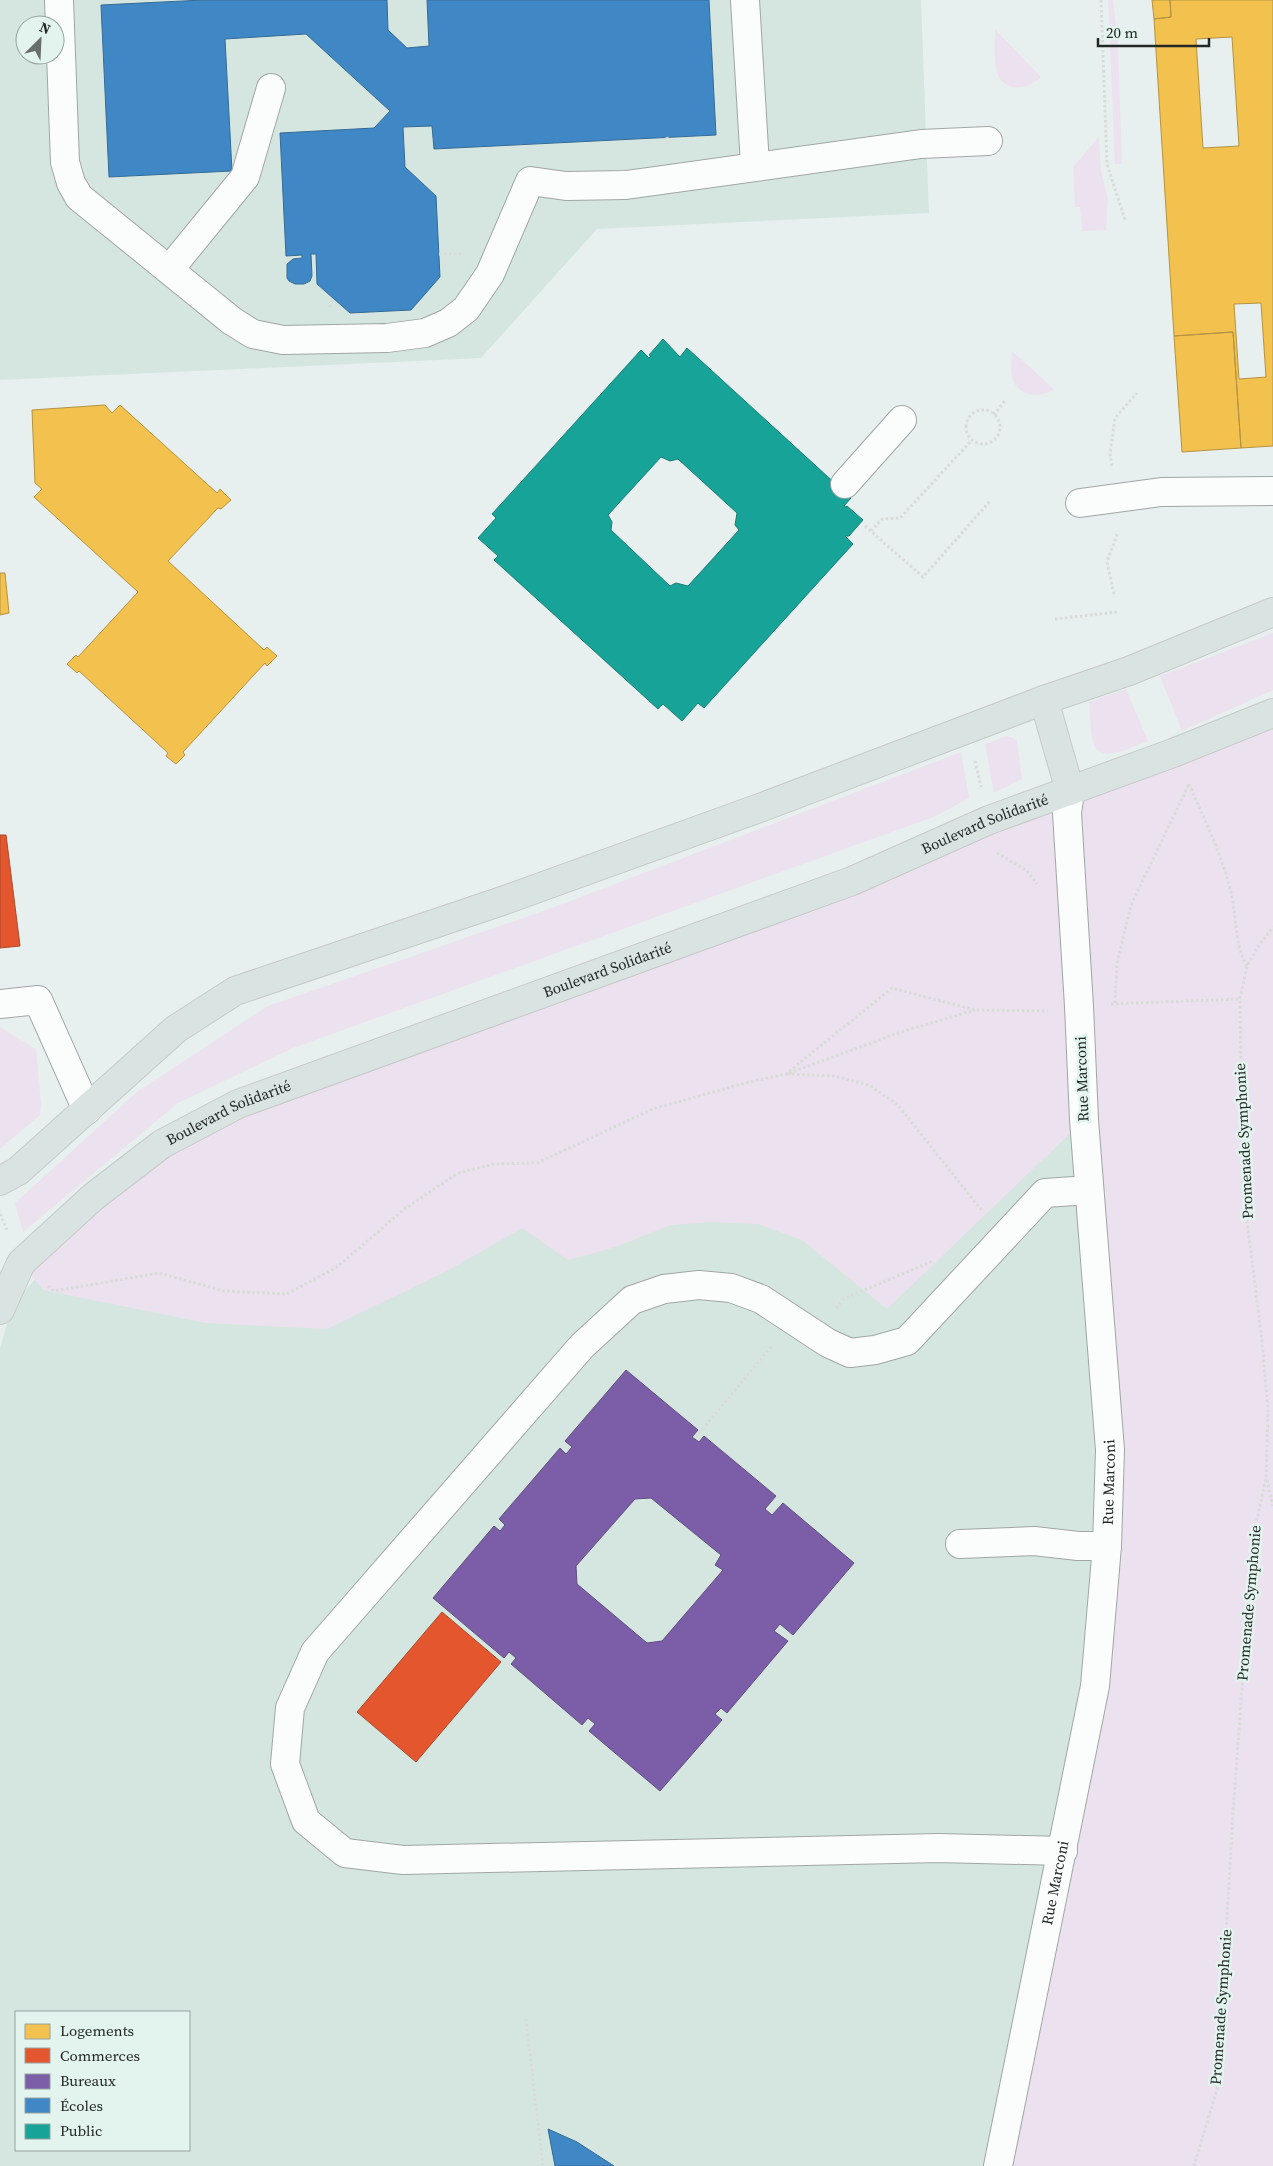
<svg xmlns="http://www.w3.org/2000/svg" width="1273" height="2166" font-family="'Source Serif 4',serif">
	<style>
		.built { fill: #d5e6e0; fill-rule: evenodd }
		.grass { fill: #ece1ee }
		.homes { fill: #f2c14e; stroke: #b49342; fill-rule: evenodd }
		.shops { fill: #e4572e; stroke: #aa492c }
		.offices { fill: #7b5ea7; stroke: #604e80; fill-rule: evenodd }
		.schools { fill: #3f88c5; stroke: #366b95 }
		.public { fill: #17a398; stroke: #1a7e76; fill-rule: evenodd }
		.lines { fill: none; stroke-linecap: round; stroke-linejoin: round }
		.minor-casing { stroke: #a0a6a5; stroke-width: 30 }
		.major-casing { stroke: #c6cac9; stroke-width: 30 }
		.path { stroke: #d9dbda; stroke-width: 3; stroke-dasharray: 2.5 2.5; stroke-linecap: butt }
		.minor { stroke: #fbfdfc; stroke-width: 28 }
		.major { stroke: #d9e3e1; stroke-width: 28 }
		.labels { text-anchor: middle; stroke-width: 5; stroke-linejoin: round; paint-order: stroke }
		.street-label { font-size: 15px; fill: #222826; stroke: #e3f4ef }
	</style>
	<rect width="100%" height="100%" fill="#e7f0ee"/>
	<path class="built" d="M0,0H921L929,213L597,229L481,358L0,380ZM25,25H55V55H25Z
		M1273,710V2166H0V1348L7,1324L19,1298L106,1193ZM16,2012H189V2150H16Z"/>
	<path class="grass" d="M1108,0H1113L1118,44L1122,164H1115Z
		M995,29L1041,77C1026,91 1000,93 996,68C994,55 995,41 995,29Z
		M1099,137L1101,172L1108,198L1106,230L1082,231L1080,207H1075L1073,167Z
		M1012,351L1054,389C1041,398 1020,398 1013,380C1010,372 1012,359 1012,351Z
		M1273,633V690L1182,731L1160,676Z
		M1126,689L1148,741C1135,746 1102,764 1094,745C1091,739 1090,711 1089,702Z
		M1273,713V2166H998L1107,1546L1083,1121L887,1309L802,1240L758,1224L712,1222L671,1225L615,1247L568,1260L522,1228L447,1271L327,1329L206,1323L43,1290L21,1263L162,1144Z
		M1007,736L1014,738L1017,741L1022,779L994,793L985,744Z
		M961,752L969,798L936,816L293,1048L178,1103L23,1232L15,1203L138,1091L268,1006L552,908Z
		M0,1027L36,1049L41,1104L40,1115L0,1149Z"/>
	<path class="homes" d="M1152,0H1170L1171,17L1154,19Z
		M1170,0H1273V446L1241,448L1233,332L1174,336L1154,19L1171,17ZM1232,37L1239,146L1203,148L1196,39ZM1261,303L1266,377L1239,379L1234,304Z
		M1233,332L1241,448L1182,452L1174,336Z
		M105,405L112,413L120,405L217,493L220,489L231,500L221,509L218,508L168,561L264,650L267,647L277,656L267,666L265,663L183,752L185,755L176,764L166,756L168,753L79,671L77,673L67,664L76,655L78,657L138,592L34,497L42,489L35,483L32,410Z
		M0,573H5L9,613L0,615Z"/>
	<path class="shops" d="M0,835H6L20,946L0,948Z
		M442,1612L501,1662L416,1762L357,1712Z"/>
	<path class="offices" d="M626,1370L698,1430L692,1437L699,1442L704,1436L776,1496L765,1509L772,1515L783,1503L854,1563L793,1635L780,1624L774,1631L788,1641L727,1713L721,1708L715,1714L722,1720L660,1791L589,1731L595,1724L588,1718L582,1725L511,1664L516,1658L509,1652L504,1658L433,1598L494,1526L500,1531L505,1525L499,1519L560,1448L566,1454L572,1447L565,1441ZM651,1498L721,1555L715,1565L723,1570L662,1641L647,1643L577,1584L576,1566L635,1499Z"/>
	<path class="schools" d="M203,0H387L388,30L407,48L429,46L427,0H709L716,135L434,149L432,126L403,127L405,167L436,196L440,277L411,310L350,313L317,284L316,254H311L312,276L310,281L304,284H295L289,281L287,278V264L293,259L302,258V255L286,256L280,133L374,128L390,111L306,34L225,39L232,171L109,177L101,5Z
		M548,2129L577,2142L614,2166H555Z"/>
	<path class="public" d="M663,339L680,357L687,348L851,498L844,506L846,507L847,506L863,520L849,536H845L853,544L704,708L698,703L682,721L663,704L658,709L494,560L498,556L478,538L496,518L492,514L641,350L649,358L651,356L649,355ZM661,457L670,461L678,459L737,513L735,525L739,530L688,586L676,583L670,586L611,530L612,522L608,515Z"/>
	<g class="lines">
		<defs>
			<g id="minor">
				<path d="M59,0L65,162L71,183L79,197L232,321L253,334L283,340L387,338L425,333L448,323L466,309L490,274L530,181L566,186L626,185L921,144L988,141"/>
				<path d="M745,0L755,165"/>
				<path d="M169,270L245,177L271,88"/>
				<path d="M845,484L902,420"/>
				<path d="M1080,503L1161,492L1273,491"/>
				<path d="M0,1004L38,1000L87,1110"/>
				<path d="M960,1544L1034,1541L1078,1546H1107"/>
				<path d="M1063,1851L939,1848L403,1860L345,1853L306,1821L285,1764L290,1708L315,1652L582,1346L632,1300L664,1289L699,1285L731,1288L761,1299L828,1343L850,1353L875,1350L907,1341L1045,1193L1089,1190"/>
				<path id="s1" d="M998,2166L1095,1686L1107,1546L1110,1450L1084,1120L1079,1006L1067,813L1070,791"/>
			</g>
			<g id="major">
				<path d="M1044,700L1070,791"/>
				<path d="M0,1181L18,1171L176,1029L235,991L502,901L765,806L1044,700L1129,671L1273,612"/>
				<path id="s2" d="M0,1310L21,1263L93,1197L162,1144L238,1104L852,881L989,820L1173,753L1273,713"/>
			</g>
		</defs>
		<use href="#minor" class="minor-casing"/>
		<use href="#major" class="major-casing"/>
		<path class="path" d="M1101,0L1107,164L1125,220
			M667,137L668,146
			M439,254H463
			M330,307L332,298
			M966 427a17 17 0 1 1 34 0a17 17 0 1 1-34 0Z
			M994,415L1006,399
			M1112,466L1110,454L1115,418L1137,393
			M865,526L923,577L991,500
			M871,531L882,519L900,518L972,440
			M1114,594L1107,562L1118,532
			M1055,619L1117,612
			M975,761L981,787
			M1189,784C1204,819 1222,855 1231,892C1237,917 1234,944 1247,966
			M997,853L1027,871L1037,884
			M1115,1003L1117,963L1131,905L1189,784
			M1111,1004L1240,999
			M789,1073L901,1032L975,1010
			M787,1074L834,1076L869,1085L897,1104L983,1212
			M0,1214L7,1230
			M48,1286L54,1291L159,1273L224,1291L287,1294L337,1267L403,1210L458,1173L494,1164L537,1163L653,1109L745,1083L786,1074L892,988L975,1010L1048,1011
			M836,1308L845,1298L933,1261
			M696,1437L772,1346
			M1267,1480L1273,1506
			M526,2019L543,2166
			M1194,2166L1217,2089L1233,1813L1253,1537L1266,1479L1268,1411L1262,1341L1243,1189L1240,999L1247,966L1257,948L1273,927"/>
		<use href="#minor" class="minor"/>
		<use href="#major" class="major"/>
	</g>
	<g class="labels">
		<g class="street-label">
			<text dy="5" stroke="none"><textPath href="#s2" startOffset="1120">Boulevard Solidarité</textPath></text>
			<text dy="5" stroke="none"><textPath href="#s2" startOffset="715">Boulevard Solidarité</textPath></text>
			<text transform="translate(1082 1079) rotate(-92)" y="5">Rue Marconi</text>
			<text dy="5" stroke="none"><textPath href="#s2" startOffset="310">Boulevard Solidarité</textPath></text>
			<text transform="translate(1244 1141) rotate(-93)" y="5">Promenade Symphonie</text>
			<text dy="5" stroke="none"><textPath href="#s1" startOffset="694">Rue Marconi</textPath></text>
			<text transform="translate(1249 1603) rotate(-85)" y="5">Promenade Symphonie</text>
			<text dy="5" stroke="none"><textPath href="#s1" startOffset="289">Rue Marconi</textPath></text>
			<text transform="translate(1221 2007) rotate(-86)" y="5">Promenade Symphonie</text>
		</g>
	</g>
	<rect x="15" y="2011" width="175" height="140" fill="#e3f4ef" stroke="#96a29f"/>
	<rect x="25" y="2024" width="25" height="15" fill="#f2c14e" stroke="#96a29f"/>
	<text x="60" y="2036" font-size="15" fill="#222826">Logements</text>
	<rect x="25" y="2048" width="25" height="15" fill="#e4572e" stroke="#96a29f"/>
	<text x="60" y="2061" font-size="15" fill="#222826">Commerces</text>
	<rect x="25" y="2074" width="25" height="15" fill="#7b5ea7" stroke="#96a29f"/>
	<text x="60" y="2086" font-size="15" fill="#222826">Bureaux</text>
	<rect x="25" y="2098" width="25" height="15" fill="#3f88c5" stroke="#96a29f"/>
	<text x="60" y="2111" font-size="15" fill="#222826">Écoles</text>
	<rect x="25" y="2124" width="25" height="15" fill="#17a398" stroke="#96a29f"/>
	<text x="60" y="2136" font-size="15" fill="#222826">Public</text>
	<g transform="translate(40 40) rotate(24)"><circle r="24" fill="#e3f4ef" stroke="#96a29f"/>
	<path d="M0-4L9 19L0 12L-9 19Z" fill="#676e6c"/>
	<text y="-8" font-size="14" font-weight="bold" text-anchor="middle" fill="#222826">N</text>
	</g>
	<path d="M1098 38v8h111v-8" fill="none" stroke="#222826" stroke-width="2.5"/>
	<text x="1106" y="38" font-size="15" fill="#222826" stroke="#e3f4ef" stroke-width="4" paint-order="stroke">20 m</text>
</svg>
